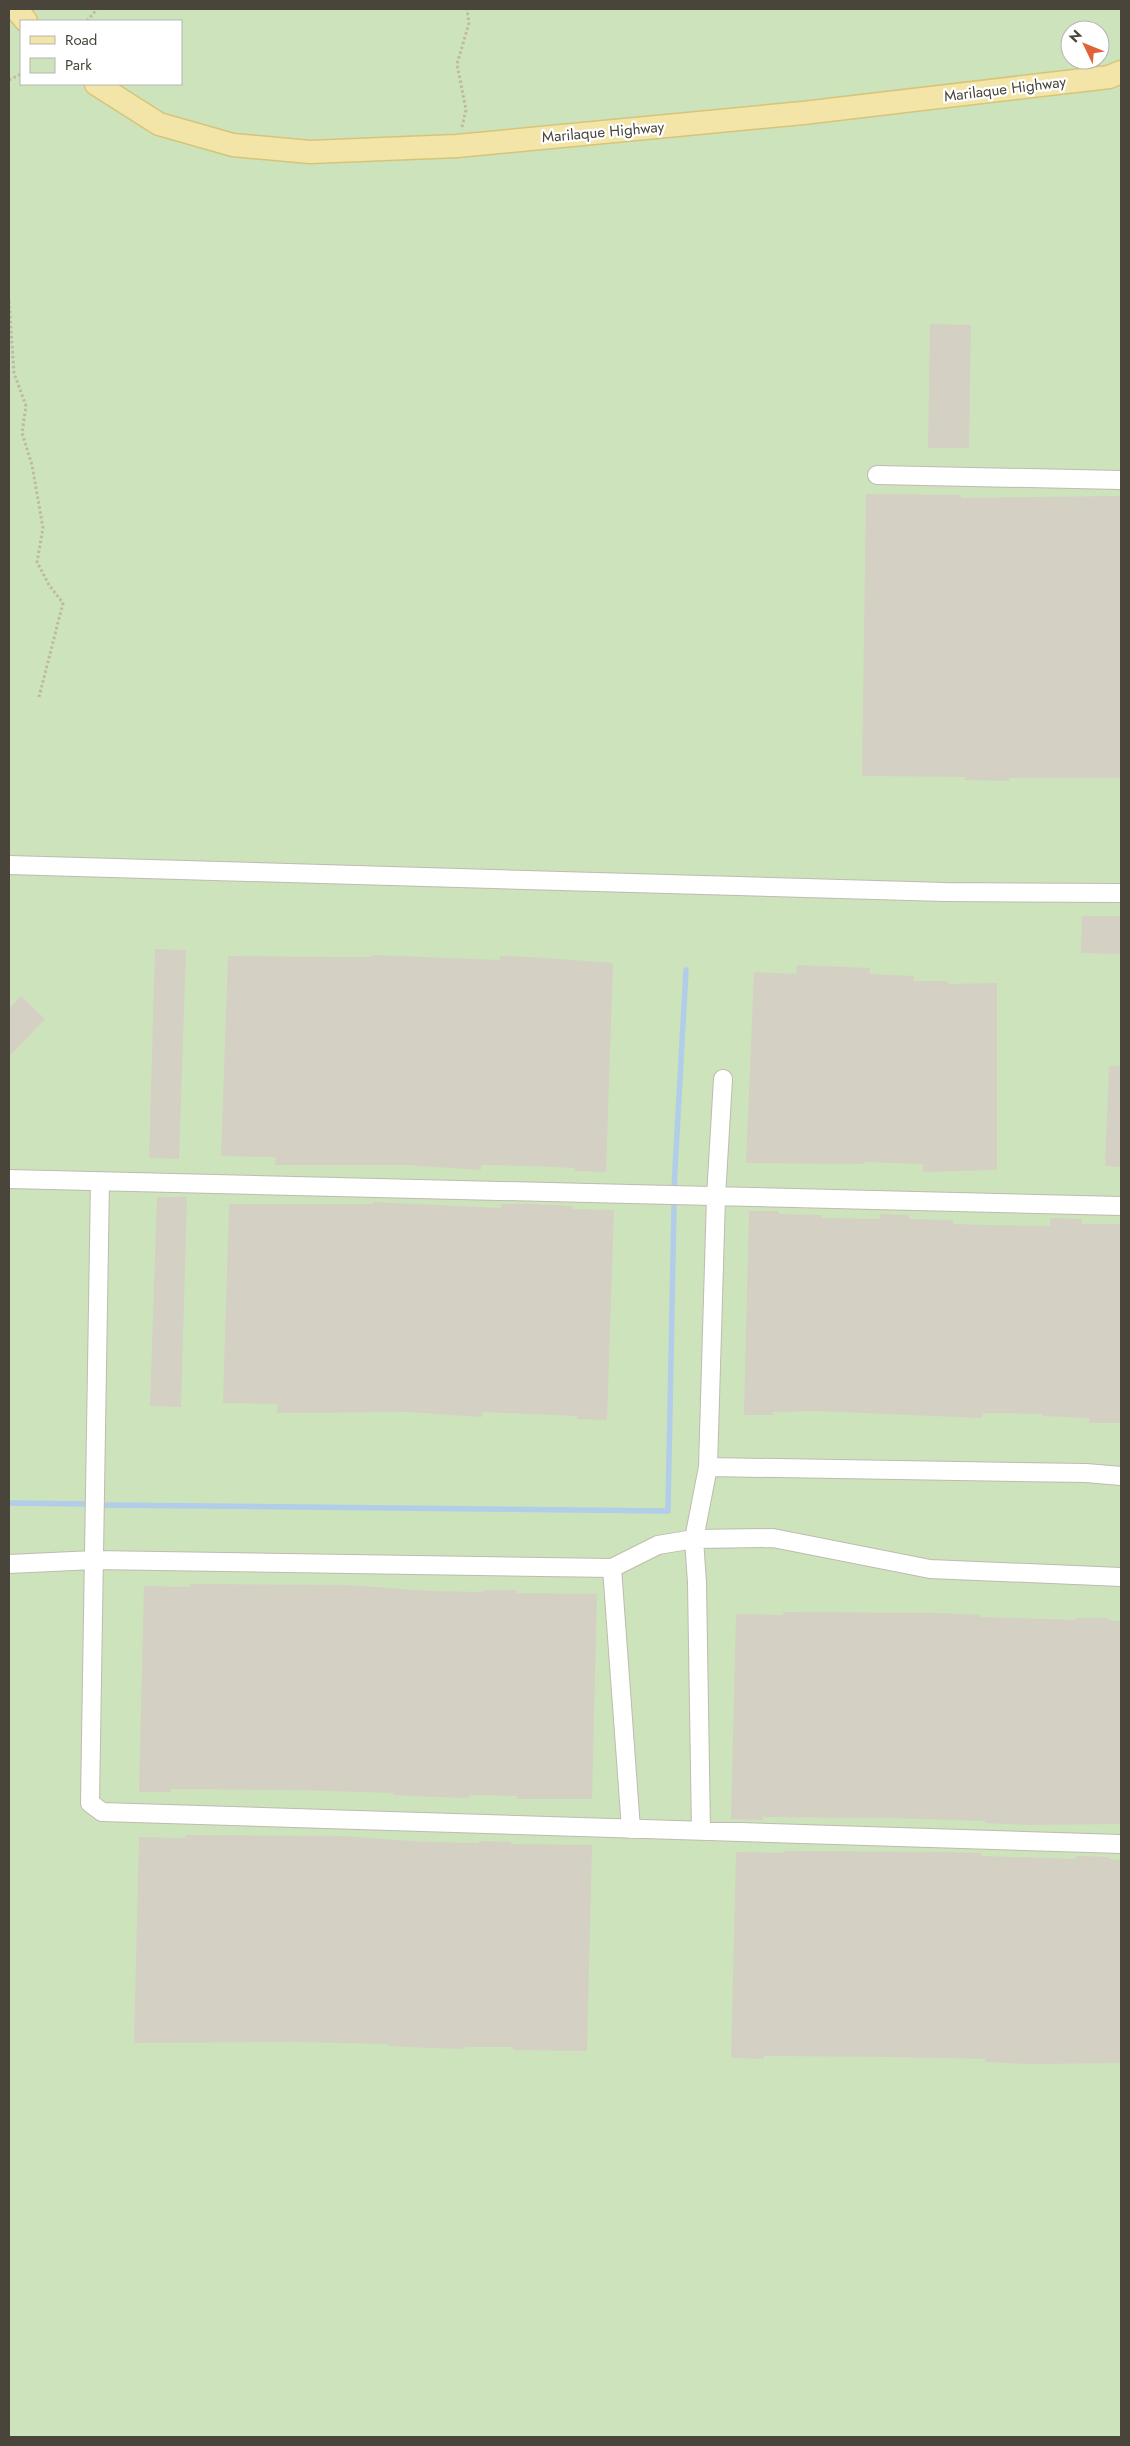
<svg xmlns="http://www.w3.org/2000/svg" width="1130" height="2446" font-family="Jost,sans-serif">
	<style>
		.green { fill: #cde3bb; fill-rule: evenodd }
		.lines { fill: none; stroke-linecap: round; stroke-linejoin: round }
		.stream { stroke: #b2cde9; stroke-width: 5.5 }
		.building { fill: #d5d0c4 }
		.minor-casing { stroke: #bfbbb0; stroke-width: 20 }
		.major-casing { stroke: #d7c479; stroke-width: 25 }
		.path { stroke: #bfb8a3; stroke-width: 3; stroke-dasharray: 2.5 2.5; stroke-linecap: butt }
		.minor { stroke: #fff; stroke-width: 18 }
		.major { stroke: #f3e5a8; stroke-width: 22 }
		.labels { text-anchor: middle; stroke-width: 4.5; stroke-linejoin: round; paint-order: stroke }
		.street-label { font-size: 15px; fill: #49453b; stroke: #fff }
	</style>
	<rect width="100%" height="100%" fill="#f5f3ed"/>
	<path class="green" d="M9,9H1121V2437H9ZM21,21H181V84H21ZM1070,30H1100V60H1070Z"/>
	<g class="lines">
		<path class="stream" d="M674,1188L686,970
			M9,1503L86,1504
			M103,1505L668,1511L674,1206"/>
	</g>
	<path class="building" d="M930,324L971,325L969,448H928Z
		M866,494L961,495V498L1121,496V778H1009V781L965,780V777L862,776Z
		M1082,916H1121V954L1081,953Z
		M155,949L186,950L179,1159L149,1158Z
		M372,955L500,960V956L531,957L613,963L606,1172L575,1171V1168L535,1166L481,1165V1170L406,1165H275L276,1157L221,1156L228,956L330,957H372Z
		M797,965L870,968V974L914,976V981H948V984L997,983V1170L923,1172V1164L864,1162V1164L746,1163L754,972L796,974Z
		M21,996L45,1019L9,1057V1009Z
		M1109,1066H1121V1167L1105,1166Z
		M157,1197H187L181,1407L150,1406Z
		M373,1202L501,1208V1204H532L573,1206V1209L614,1210L607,1420L577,1419V1416L482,1412V1417L407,1412L277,1413V1404L223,1403L229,1204H373Z
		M749,1211H779V1214L822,1215V1218L880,1219V1214L909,1215V1219L953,1220V1224L986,1225L1050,1226V1218L1082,1219V1224H1121V1423H1089V1418L1042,1416V1414L982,1413V1418L816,1411L773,1412V1415H744Z
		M190,1584L348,1585L430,1591L484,1592V1590H516V1593L597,1594L592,1799H517V1796L469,1795V1798L437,1797L393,1795V1793L299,1790L171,1789V1792H139L144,1586L190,1587Z
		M783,1612L940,1613L981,1615V1617L1076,1620V1618H1109L1108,1620L1121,1621V1824L1029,1825L985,1823V1821L891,1818L763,1817V1820L731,1819L736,1614L783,1615Z
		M186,1835L343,1836L426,1842L479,1843V1841L511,1842V1844L592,1845L587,2051L513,2050V2047H465V2049L432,2048L388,2046V2044L294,2042L134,2043L139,1837L186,1838Z
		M783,1851L940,1852L981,1853V1856L1076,1859V1856L1109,1857V1859L1121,1860V2063L1029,2064L985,2062V2059L892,2057L764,2056V2059L731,2058L736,1852L783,1853Z"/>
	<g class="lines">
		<defs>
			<path id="minor" d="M877,475L1121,480
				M9,865L945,892L1121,893
				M9,1179L1121,1206
				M100,1181L90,1803L102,1812L1121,1844
				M708,1467L1086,1473L1121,1476
				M9,1564L94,1560L612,1568L658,1545L694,1539L773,1538L930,1569L1121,1577
				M612,1568L631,1829
				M701,1831L697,1583L694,1539L708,1467L716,1197L723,1079"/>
			<path id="major" d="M16,9L26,21
				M96,84L159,124L233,145L310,152L457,146L803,113L1109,77L1121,72"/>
		</defs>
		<use href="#minor" class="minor-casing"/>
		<use href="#major" class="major-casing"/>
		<path class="path" d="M87,21L97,9
			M9,80L21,74
			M462,127L466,110L457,64L469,23L467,9
			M9,301L14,373L26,406L22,433L32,465L43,528L37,562L49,585L63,603L39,697"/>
		<use href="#minor" class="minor"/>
		<use href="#major" class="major"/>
	</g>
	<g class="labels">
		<g class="street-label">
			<text transform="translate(1005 89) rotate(-7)" y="5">Marilaque Highway</text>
			<text transform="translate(603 132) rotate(-5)" y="5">Marilaque Highway</text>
		</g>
	</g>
	<rect width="1130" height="2446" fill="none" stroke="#49453b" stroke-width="20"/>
	<rect x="20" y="20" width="162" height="65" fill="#ffffff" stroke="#b6b5b1"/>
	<rect x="30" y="36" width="25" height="8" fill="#f3e5a8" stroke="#b6b5b1"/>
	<text x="65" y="45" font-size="15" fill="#49453b">Road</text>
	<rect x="30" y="58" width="25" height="15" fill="#cde3bb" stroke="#b6b5b1"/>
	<text x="65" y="70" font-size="15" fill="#49453b">Park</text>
	<g transform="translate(1085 45) rotate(313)"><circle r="24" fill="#ffffff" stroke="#b6b5b1"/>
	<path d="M0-4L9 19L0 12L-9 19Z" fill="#e16138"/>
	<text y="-8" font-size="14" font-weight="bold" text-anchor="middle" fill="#49453b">N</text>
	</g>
</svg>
